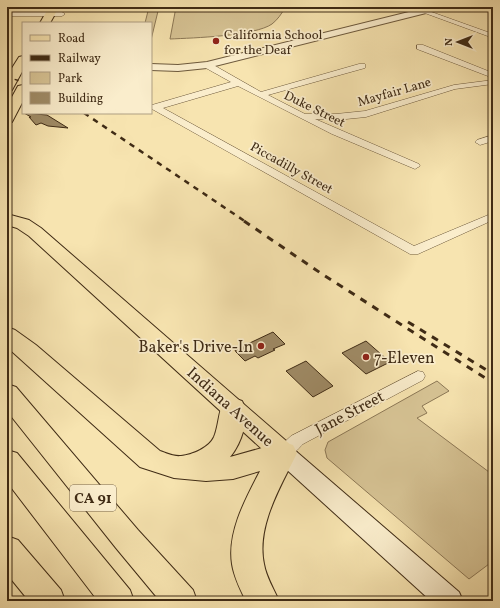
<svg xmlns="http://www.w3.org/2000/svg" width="500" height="608" font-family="Vollkorn,serif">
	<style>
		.green { fill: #d8c596; stroke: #8c7856 }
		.building { fill: #9f8b66; stroke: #3f2b15 }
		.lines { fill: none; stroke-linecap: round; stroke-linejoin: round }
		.minor-casing { stroke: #6d593c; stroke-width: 1 }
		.tertiary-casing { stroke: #6d593c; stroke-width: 2 }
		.secondary-casing { stroke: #3f2b15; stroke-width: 2 }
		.primary-casing { stroke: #3f2b15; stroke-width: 2 }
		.motorway-casing { stroke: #3f2b15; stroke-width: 2 }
		.minor { fill: #faedcc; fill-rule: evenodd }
		.tertiary { fill: #faedcc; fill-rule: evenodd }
		.secondary { fill: #faedcc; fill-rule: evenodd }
		.primary { fill: #f7e4b0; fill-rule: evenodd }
		.motorway { fill: #f7e4b0; fill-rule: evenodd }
		.rail-far2 { stroke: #3f2b15; stroke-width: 1.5; stroke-dasharray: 4 4; stroke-linecap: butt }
		.rail-far1 { stroke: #3f2b15; stroke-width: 2.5; stroke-dasharray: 5.5 5.5; stroke-linecap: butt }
		.rail { stroke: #3f2b15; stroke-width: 3; stroke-dasharray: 7 7; stroke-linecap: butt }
		.poi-dot { fill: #8f2418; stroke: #faedcc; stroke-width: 1.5 }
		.labels { text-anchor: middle; stroke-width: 3.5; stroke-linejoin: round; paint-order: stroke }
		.far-poi-label { font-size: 13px; fill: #3f2b15; stroke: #faedcc; text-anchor: start }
		.far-street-label { font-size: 13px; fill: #3f2b15; stroke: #faedcc }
		.shield { fill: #faedcc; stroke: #77654c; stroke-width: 1 }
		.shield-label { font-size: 15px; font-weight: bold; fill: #3f2b15 }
		.poi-label { font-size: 16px; fill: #3f2b15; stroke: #faedcc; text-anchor: end }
		.street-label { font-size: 16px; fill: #3f2b15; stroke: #faedcc }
	</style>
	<rect width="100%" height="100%" fill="#f7e4b0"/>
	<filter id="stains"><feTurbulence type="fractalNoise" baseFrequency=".005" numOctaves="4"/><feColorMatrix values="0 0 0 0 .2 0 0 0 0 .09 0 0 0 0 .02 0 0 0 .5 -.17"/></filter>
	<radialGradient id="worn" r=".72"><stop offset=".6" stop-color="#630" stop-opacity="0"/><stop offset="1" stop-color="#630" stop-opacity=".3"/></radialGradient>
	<path class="green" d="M149,7H159L151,40V23H145Z
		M176,7H285C282,14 277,20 272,24C255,36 193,38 170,39Z
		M437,381L449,391L422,406L427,413L417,418L493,475V561L469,579L327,458L325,450L328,442Z"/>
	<path class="building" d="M24,113L47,115L68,128L48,126L41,123L36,125L29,117H31Z
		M273,332L285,344L273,349L275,350L258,358L255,356L245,361L236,352L235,350Z
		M366,341L390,362L366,374L342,353Z
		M306,361L333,386L313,397L286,371Z"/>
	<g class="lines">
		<defs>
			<path id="minor" d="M422,10H426L493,34V38L422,12Z
				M7,12H62L65,14L62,16H7Z
				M417,45H423L493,73V78L417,49Z
				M204,63H210L261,92L359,64H365V68L268,95L305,114H336L365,111L454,85L493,80V84L455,89L366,117L336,120L315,119L419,164L420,166L415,169L332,134L238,86L163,108L414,246L493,213V220L418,254H410L152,109V105L231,82L204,67Z
				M493,135V141L480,145L475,142L477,140Z
				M418,371L423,372L425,376L423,380L303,444C295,452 289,461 277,457L275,453L277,449L291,436Z"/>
			<path id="tertiary" d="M429,7H443L442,9L207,68L178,71L151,70V64L178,65L207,62Z"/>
			<path id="secondary" d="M283,444L291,447L459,592L463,601H431L275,459L272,453L275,447Z"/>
			<path id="primary" d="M49,7H59L50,23H40Z
				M23,56V70L12,90L7,91V76L19,57Z
				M23,85V101L12,122L7,123V106L18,86Z
				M7,214L29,220L41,228L292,446L295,453L292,460L283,463L274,460L29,236L17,228L7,225Z"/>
			<path id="motorway" d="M7,327L15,330L36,345L160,451C166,453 174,457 181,456C192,455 209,448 214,437C219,425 218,412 224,401L233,398L242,401C251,417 241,444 230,457L283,442L293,445L297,453C281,486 256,526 264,564C266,577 274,589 279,601H246C240,589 234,577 232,564C227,532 246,498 260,471L233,479L206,481L174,478L140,467L7,347Z
				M7,384L16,387L138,530L193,590L197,601H160L116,548L7,411Z
				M7,450L17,453L130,590L134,601H98L7,482Z
				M7,536L18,540L61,590L65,601H29L7,574Z"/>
		</defs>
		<use href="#minor" class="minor-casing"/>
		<use href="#tertiary" class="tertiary-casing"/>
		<use href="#secondary" class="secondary-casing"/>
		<use href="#primary" class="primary-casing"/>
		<use href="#motorway" class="motorway-casing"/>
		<use href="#minor" class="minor"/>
		<use href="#tertiary" class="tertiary"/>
		<use href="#secondary" class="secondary"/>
		<use href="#primary" class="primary"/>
		<use href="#motorway" class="motorway"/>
		<path class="rail-far2" d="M7,77L23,82"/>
		<path class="rail-far1" d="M84,113L246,222"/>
		<path class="rail" d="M244,221L325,276L493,383
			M408,322L493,374"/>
	</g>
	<g class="poi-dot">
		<circle cx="216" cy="41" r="4"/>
		<circle cx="261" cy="346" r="4"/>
		<circle cx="366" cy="357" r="4"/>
	</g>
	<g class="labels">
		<g class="far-poi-label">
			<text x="224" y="39">California School<tspan x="224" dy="15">for the Deaf</tspan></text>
		</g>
		<g class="far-street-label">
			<text transform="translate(394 91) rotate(-16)" y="5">Mayfair Lane</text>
			<text transform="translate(315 108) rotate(26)" y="5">Duke Street</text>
			<text transform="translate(292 167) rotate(29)" y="5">Piccadilly Street</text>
		</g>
		<rect class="shield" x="70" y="485" width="46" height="26" rx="3"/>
		<g class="shield-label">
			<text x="93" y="503">CA 91</text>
		</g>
		<g class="poi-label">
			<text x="253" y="352">Baker's Drive-In</text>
			<text x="374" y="363" text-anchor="start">7-Eleven</text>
		</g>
		<g class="street-label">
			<text transform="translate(231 406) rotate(42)" y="6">Indiana Avenue</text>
			<text transform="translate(349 412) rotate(-28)" y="6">Jane Street</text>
		</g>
	</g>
	<rect width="500" height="608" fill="none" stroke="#f7e4b0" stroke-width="24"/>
	<rect x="8" y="8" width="484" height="592" fill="none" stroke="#3f2b15" stroke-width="2"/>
	<rect x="12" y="12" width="476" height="584" fill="none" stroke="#3f2b15"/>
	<rect x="22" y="22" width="130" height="92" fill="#faedcc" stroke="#af9f83"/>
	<rect x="30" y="35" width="20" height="6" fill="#f7e4b0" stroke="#af9f83"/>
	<text x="58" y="42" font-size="12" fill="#3f2b15">Road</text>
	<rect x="30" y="55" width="20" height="6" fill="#3f2b15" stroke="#af9f83"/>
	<text x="58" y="62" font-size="12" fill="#3f2b15">Railway</text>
	<rect x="30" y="72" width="20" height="12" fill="#d8c596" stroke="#af9f83"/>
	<text x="58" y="82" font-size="12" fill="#3f2b15">Park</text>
	<rect x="30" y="92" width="20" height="12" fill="#9f8b66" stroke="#af9f83"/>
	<text x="58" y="102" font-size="12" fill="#3f2b15">Building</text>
	<g transform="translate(458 42) rotate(270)" stroke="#faedcc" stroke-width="3" paint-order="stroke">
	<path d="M0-3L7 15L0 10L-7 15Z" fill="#3f2b15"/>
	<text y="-6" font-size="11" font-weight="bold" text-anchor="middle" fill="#3f2b15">N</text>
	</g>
	<rect width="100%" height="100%" filter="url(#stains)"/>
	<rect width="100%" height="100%" fill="url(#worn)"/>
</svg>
